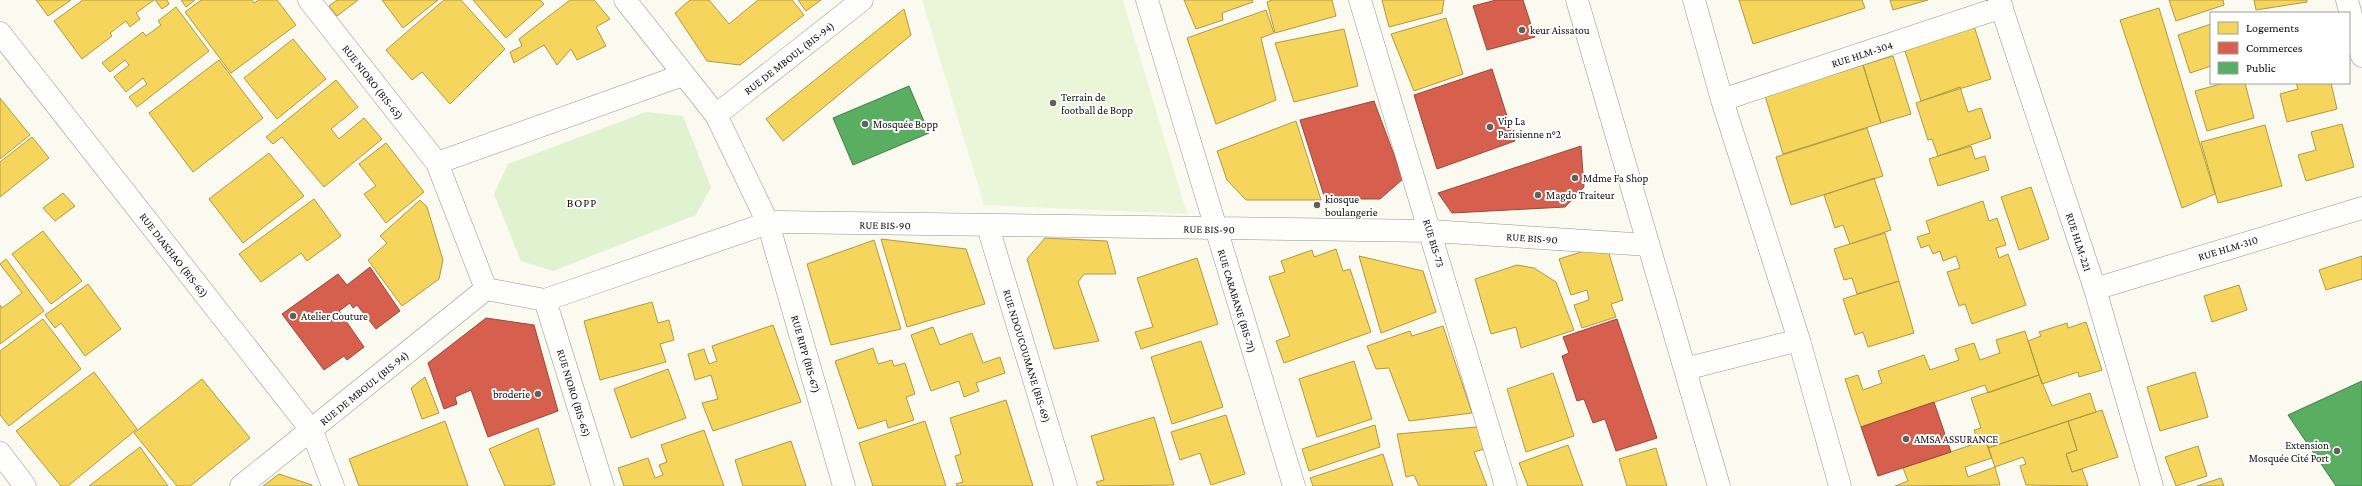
<svg xmlns="http://www.w3.org/2000/svg" width="2362" height="486" font-family="'Crimson Pro',serif">
	<style>
		.green { fill: #e0f2cf }
		.pitch { fill: #ebf6d9 }
		.homes { fill: #f6d55c; stroke: #b09944 }
		.shops { fill: #d6604d; stroke: #9a473a }
		.public { fill: #5aae61; stroke: #437e48 }
		.lines { fill: none; stroke-linecap: round; stroke-linejoin: round }
		.minor-casing { stroke: #949490; stroke-width: 23 }
		.minor { stroke: #fefefd; stroke-width: 22 }
		.poi-dot { fill: #60605d; stroke: #fff; stroke-width: 1.5 }
		.labels { text-anchor: middle; stroke-width: 4; stroke-linejoin: round; paint-order: stroke }
		.poi-label { font-size: 11px; fill: #0d0d0d; stroke: #fff; text-anchor: start }
		.street-label { font-size: 11px; fill: #0d0d0d; stroke: #fff }
		.neighbourhood-label { font-size: 12px; letter-spacing: 1px; fill: #0d0d0d; stroke: #fff }
	</style>
	<rect width="100%" height="100%" fill="#fbfaf1"/>
	<path class="green" d="M646,112L683,116L711,187L696,215L553,271L521,261L494,194L508,164Z"/>
	<path class="pitch" d="M922,0H1123L1187,214L984,205Z"/>
	<path class="homes" d="M36,0H71L48,16Z
		M83,0H154L136,13L140,19L130,27L126,21L110,33L112,36L82,59L54,21Z
		M155,0H167L169,4L162,9Z
		M181,0H195L186,7Z
		M201,0H252L254,3L259,0H277L296,25L231,73L185,12Z
		M337,0H358L337,16L329,6Z
		M382,0H438L403,28Z
		M444,0H461L505,49L450,104L422,72L412,80L386,50Z
		M473,0H540L544,4L506,38Z
		M570,0H594L610,19L596,27L606,46L577,60L571,49L557,65L544,45L514,63L510,52L522,46L519,39Z
		M690,0H709L729,24L758,0H792L804,15L740,65L707,61L675,13Z
		M798,0H821L806,11Z
		M1184,0H1252L1253,2L1222,13L1223,20L1196,29Z
		M1272,0H1332L1336,16L1275,33L1267,2Z
		M1382,0H1444L1442,13L1389,27Z
		M1739,0H1862L1865,8L1753,44Z
		M1890,0H1928L1893,10Z
		M2169,0H2223L2224,5L2176,21Z
		M2254,0H2307V2L2256,10Z
		M176,7L209,51L137,107L129,97L147,84L143,78L126,92L114,77L129,65L125,60L110,72L102,63L143,32L146,36L161,25L158,21Z
		M2159,8L2215,194L2182,208L2120,20Z
		M904,9L911,35L783,141L766,119Z
		M1266,10L1274,33L1261,38L1276,100L1216,124L1187,38Z
		M1446,18L1463,74L1414,91L1391,34Z
		M2211,24V66L2190,73L2178,35Z
		M1974,26L1991,79L1921,101L1904,48Z
		M1344,29L1358,86L1294,102L1275,43Z
		M293,39L326,79L277,119L244,78Z
		M1893,56L1911,114L1881,123L1863,65Z
		M219,60L263,118L193,172L149,113Z
		M1863,65L1881,123L1783,154L1765,96Z
		M336,80L358,107L331,129L339,139L364,118L382,139L324,187L282,137L273,144L266,137Z
		M2224,83H2245L2254,118L2207,131L2195,91Z
		M2296,83H2331L2337,109L2287,122L2280,94L2298,89Z
		M1960,87L1968,112L1981,108L1991,138L1938,156L1932,139L1928,140L1916,103Z
		M0,98L30,135L0,159Z
		M1296,121L1321,200H1246L1227,180L1217,151Z
		M2342,124L2354,167L2306,181L2298,155L2316,150L2311,132Z
		M2265,125L2282,186L2218,203L2201,142Z
		M1867,128L1883,176L1791,205L1776,157Z
		M32,137L49,158L0,197V162Z
		M386,143L424,192L386,223L364,194L376,186L359,164Z
		M1971,146L1975,159L1985,156L1989,170L1938,186L1929,159Z
		M269,153L304,196L243,243L209,199Z
		M1874,178L1891,230L1850,244L1843,225L1835,228L1824,195Z
		M2031,187L2049,239L2019,250L2001,197Z
		M63,193L75,206L55,221L43,208Z
		M314,199L341,236L307,261L301,253L261,282L239,254Z
		M420,200L427,207L443,260L439,279L402,306L368,260L387,243L380,236Z
		M1983,201L1989,221L1997,218L2006,245L1996,248L1999,258L2008,254L2026,305L1972,324L1965,304L1959,306L1947,272L1960,268L1956,256L1943,261L1940,251L1933,254L1929,245L1921,248L1917,237L1930,233L1926,221Z
		M43,231L82,281L51,304L12,254Z
		M1885,233L1899,281L1857,294L1852,278L1844,280L1834,249Z
		M1045,238L1107,241L1116,274H1084L1078,282L1099,341L1054,349L1027,259Z
		M881,239L966,249L985,304L907,327Z
		M874,240L901,329L831,345L807,264Z
		M1606,244L1623,300L1611,304L1616,317L1582,328L1574,305L1589,300L1587,290L1571,295L1559,259Z
		M1336,249L1343,271L1350,269L1371,332L1284,363L1276,341L1290,336L1269,277L1285,272L1281,261L1312,250L1314,257Z
		M1359,256L1423,271L1436,312L1381,333Z
		M2362,256V279L2326,290L2319,270Z
		M1197,258L1218,324L1141,349L1135,332L1153,327L1137,278Z
		M6,259L44,311L0,344V305L2,308L22,293L0,264Z
		M1517,265L1534,268L1556,282L1574,330L1521,348L1516,327L1491,334L1475,279Z
		M1899,281L1914,333L1868,347L1863,332L1855,335L1843,299Z
		M88,284L121,329L85,356L61,323L55,328L45,315Z
		M2239,285L2247,310L2212,322L2204,296Z
		M652,302L658,323L669,320L674,340L660,344L666,362L600,380L584,321Z
		M43,319L81,369L9,426L0,415V351Z
		M2086,322L2102,370L2079,377L2078,372L2042,384L2028,341L2041,336L2039,332L2067,323L2068,328Z
		M773,325L801,402L713,431L702,403L718,399L711,375L695,380L688,354L704,349L709,364L717,361L712,346Z
		M1443,326L1472,413L1409,421L1389,368L1376,369L1367,346L1410,331L1412,336Z
		M933,327L940,345L972,333L983,363L1000,357L1005,373L976,383L979,391L964,397L959,381L931,391L911,335Z
		M2025,331L2039,375L1988,393L1985,385L1861,427L1845,379L1858,375L1863,390L1882,383L1878,371L1924,355L1930,370L1959,360L1955,349L1974,343L1980,360L2000,353L1996,340Z
		M1201,341L1223,407L1172,424L1151,357Z
		M873,348L878,364L892,360L894,366L905,363L915,394L906,397L914,420L888,428L886,420L858,429L835,361Z
		M1354,361L1372,419L1317,437L1299,379Z
		M668,369L686,418L631,438L614,389Z
		M94,372L137,429L68,486H61L16,431Z
		M2195,372L2208,417L2160,431L2147,387Z
		M1553,373L1574,436L1526,452L1507,389Z
		M2039,375L2052,406L2090,393L2096,412L1988,448L1986,440L1978,442L1974,430L1981,428L1971,398Z
		M425,377L439,413L422,419L411,388Z
		M202,379L250,438L190,486H177L134,433Z
		M1006,400L1033,486H957L956,484L963,482L955,456L961,454L950,418Z
		M2102,410L2118,457L2072,472L2066,454L2077,450L2068,421Z
		M1226,415L1245,474L1211,485L1200,453L1180,460L1171,432Z
		M1154,417L1174,485L1098,486L1096,482L1104,480L1091,436Z
		M445,421L468,486H359L349,459Z
		M925,421L946,486H873L859,443Z
		M2068,421L2077,450L2066,454L2072,472L2082,469L2088,486L2026,485L2020,466L2026,464L2023,457L1995,467L1988,448Z
		M1375,425L1380,447L1309,471L1302,449Z
		M1477,427L1484,449L1474,452L1487,486H1419L1414,475L1406,477L1397,434Z
		M538,428L555,484L547,486H505L489,449Z
		M704,430L724,486H624L618,468L648,458L655,478L663,475L659,465L667,462L661,445Z
		M1986,440L1992,458L1965,467L1968,477L1995,467L2000,485L1895,486L1908,481L1903,468Z
		M791,441L806,486H743L735,460Z
		M1568,445L1583,486H1528L1519,463Z
		M2198,446L2207,476L2176,486L2165,457Z
		M140,447L168,486H89Z
		M1656,448L1667,486H1627L1619,459Z
		M1383,454L1393,486H1313L1310,478Z
		M279,474L312,485V486H263Z
		M2221,478L2224,486H2197Z"/>
	<path class="shops" d="M1496,0H1523L1535,37L1487,50L1473,6Z
		M1492,69L1515,141L1437,169L1414,95Z
		M1374,101L1403,179L1380,199H1325L1300,120Z
		M1581,146L1584,187L1565,207L1452,213L1438,193Z
		M370,267L400,311L376,329L357,305L353,308L350,303L339,311L364,347L347,360L344,356L324,370L282,314L338,274L347,285Z
		M486,318L534,325L558,411L488,437L471,390L455,397L457,404L444,409L428,363Z
		M1617,319L1657,438L1616,451L1605,419L1593,423L1584,399L1577,401L1562,356L1569,353L1563,337Z
		M1934,402L1951,452L1878,476L1861,427Z"/>
	<path class="public" d="M909,86L929,133L853,165L833,118Z
		M2362,381V486H2336L2288,415Z"/>
	<g class="lines">
		<defs>
			<path id="minor" d="M309,0L437,163L486,289L545,300L768,223L778,222L1431,231L1649,245
				M625,0L716,115L768,223L844,486
				M1147,0L1294,486
				M1360,0L1506,486
				M1577,0L1719,486
				M1694,0L1722,100L1799,340L1840,486
				M1999,0L2095,289L2152,486
				M2347,0L2362,56
				M0,33L312,431L333,486
				M1722,100L2002,7
				M716,115L862,0
				M437,163L683,75
				M988,227L1066,486
				M2095,289L2362,208
				M545,300L603,486
				M1685,369L1799,340
				M0,453L25,486
				M241,486L486,289"/>
		</defs>
		<use href="#minor" class="minor-casing"/>
		<use href="#minor" class="minor"/>
	</g>
	<g class="poi-dot">
		<circle cx="1522" cy="30" r="4"/>
		<circle cx="1053" cy="103" r="4"/>
		<circle cx="865" cy="124" r="4"/>
		<circle cx="1490" cy="127" r="4"/>
		<circle cx="1575" cy="178" r="4"/>
		<circle cx="1538" cy="195" r="4"/>
		<circle cx="1317" cy="205" r="4"/>
		<circle cx="293" cy="316" r="4"/>
		<circle cx="538" cy="394" r="4"/>
		<circle cx="1906" cy="439" r="4"/>
		<circle cx="2337" cy="451" r="4"/>
	</g>
	<g class="labels">
		<g class="poi-label">
			<text x="1530" y="34">keur Aissatou</text>
			<text x="1061" y="101">Terrain de<tspan x="1061" dy="13">football de Bopp</tspan></text>
			<text x="1498" y="125">Vip La<tspan x="1498" dy="13">Parisienne n°2</tspan></text>
			<text x="873" y="128">Mosquée Bopp</text>
			<text x="1583" y="182">Mdme Fa Shop</text>
			<text x="1546" y="199">Magdo Traiteur</text>
			<text x="1325" y="203">kiosque<tspan x="1325" dy="13">boulangerie</tspan></text>
			<text x="301" y="320">Atelier Couture</text>
			<text x="530" y="398" text-anchor="end">broderie</text>
			<text x="1914" y="443">AMSA ASSURANCE</text>
			<text x="2329" y="449" text-anchor="end">Extension<tspan x="2329" dy="13">Mosquée Cité Port</tspan></text>
		</g>
		<g class="street-label">
			<text transform="translate(1862 54) rotate(-18)" y="4">RUE HLM-304</text>
			<text transform="translate(789 58) rotate(-38)" y="4">RUE DE MBOUL (BIS-94)</text>
			<text transform="translate(373 82) rotate(52)" y="4">RUE NIORO (BIS-65)</text>
			<text transform="translate(885 225) rotate(1)" y="4">RUE BIS-90</text>
			<text transform="translate(1209 229) rotate(1)" y="4">RUE BIS-90</text>
			<text transform="translate(1532 238) rotate(4)" y="4">RUE BIS-90</text>
			<text transform="translate(2079 242) rotate(72)" y="4">RUE HLM-221</text>
			<text transform="translate(1434 243) rotate(73)" y="4">RUE BIS-73</text>
			<text transform="translate(2228 248) rotate(-17)" y="4">RUE HLM-310</text>
			<text transform="translate(174 255) rotate(52)" y="4">RUE DIAKHAO (BIS-63)</text>
			<text transform="translate(1237 301) rotate(73)" y="4">RUE CARABANE (BIS-71)</text>
			<text transform="translate(806 354) rotate(74)" y="4">RUE RIPP (BIS-67)</text>
			<text transform="translate(1027 356) rotate(73)" y="4">RUE NDOUCOUMANE (BIS-69)</text>
			<text transform="translate(364 388) rotate(-39)" y="4">RUE DE MBOUL (BIS-94)</text>
			<text transform="translate(574 393) rotate(73)" y="4">RUE NIORO (BIS-65)</text>
		</g>
		<g class="neighbourhood-label">
			<text x="582" y="207">BOPP</text>
		</g>
	</g>
	<rect x="2210" y="12" width="140" height="72" fill="#ffffff" stroke="#9e9e9e"/>
	<rect x="2218" y="22" width="20" height="12" fill="#f6d55c" stroke="#9e9e9e"/>
	<text x="2246" y="32" font-size="12" fill="#0d0d0d">Logements</text>
	<rect x="2218" y="42" width="20" height="12" fill="#d6604d" stroke="#9e9e9e"/>
	<text x="2246" y="52" font-size="12" fill="#0d0d0d">Commerces</text>
	<rect x="2218" y="62" width="20" height="12" fill="#5aae61" stroke="#9e9e9e"/>
	<text x="2246" y="72" font-size="12" fill="#0d0d0d">Public</text>
</svg>
